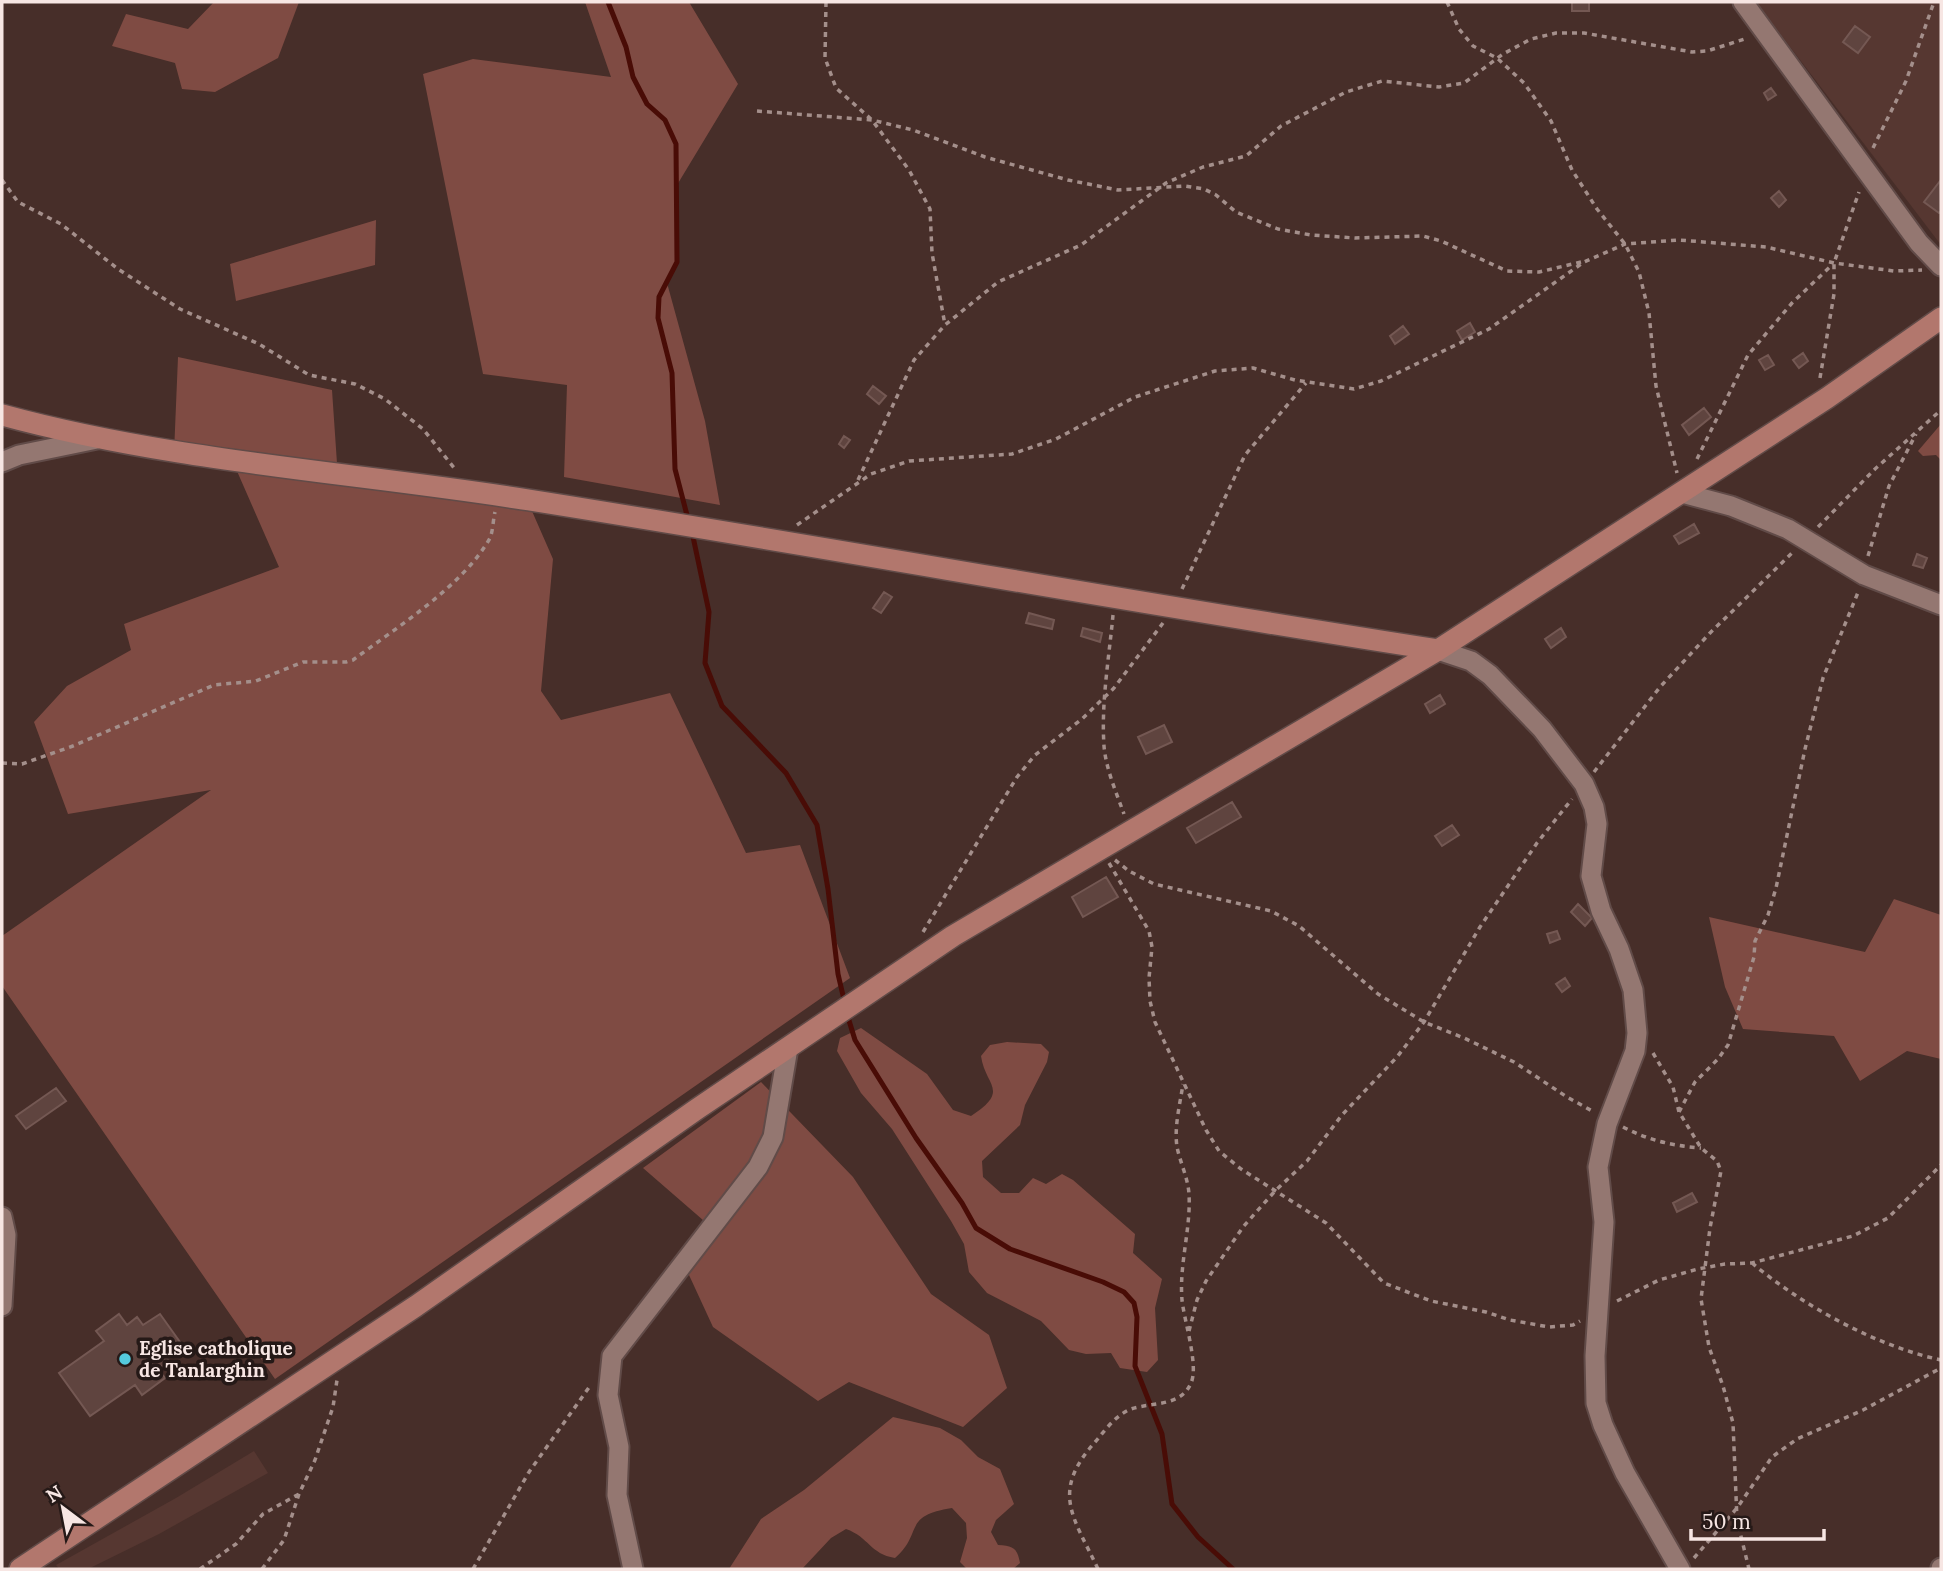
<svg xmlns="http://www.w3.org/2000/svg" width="1943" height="1571" font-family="Lora,serif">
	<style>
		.built { fill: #563731 }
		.green { fill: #7f4b43 }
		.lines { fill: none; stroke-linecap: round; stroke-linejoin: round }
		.stream { stroke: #490c06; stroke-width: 5 }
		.building { fill: #5f443f; stroke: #745853; stroke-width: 2 }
		.street-casing { stroke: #614b48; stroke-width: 23 }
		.secondary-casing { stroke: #614b48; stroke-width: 24 }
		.path { stroke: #a48f8b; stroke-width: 3.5; stroke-dasharray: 5 5; stroke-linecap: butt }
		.street { stroke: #947771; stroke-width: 19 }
		.secondary { stroke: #b2776d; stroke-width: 21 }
		.poi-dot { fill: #54cadd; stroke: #251917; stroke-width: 2.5 }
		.labels { text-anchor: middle; stroke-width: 7; stroke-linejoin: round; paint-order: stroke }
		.poi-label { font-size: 19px; font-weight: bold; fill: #f7e6e3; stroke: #251917; text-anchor: start }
	</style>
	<rect width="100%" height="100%" fill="#472e29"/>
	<path class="built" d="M1756,2H1941V245L1871,153Z
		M254,1451L268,1473L159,1534L88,1569H59L56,1565L176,1498Z"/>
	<path class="green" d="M214,2H299L278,58L215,92L182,89L175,63L112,46L126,14L188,29Z
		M585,2H689L738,84L677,185V262L667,283L705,421L720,505L564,477L567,385L483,374L423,74L473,59L611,77Z
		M376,220L375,265L236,301L230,264Z
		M178,357L332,390L338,478L528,502L553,559L541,691L561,720L670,693L746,853L800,845L850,978L275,1379L2,986V936L211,790L68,814L34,722L67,686L131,650L124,624L279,567L233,462L174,453Z
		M1941,424V460L1936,455L1923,456L1918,451Z
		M1894,899L1941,915V1059L1907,1051L1860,1081L1834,1036L1743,1029L1725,987L1709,917L1865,952Z
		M861,1028L927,1074L953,1110L971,1116C1011,1090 985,1086 981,1056L990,1045L1007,1042L1041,1044L1049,1052L1047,1062L1025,1105L1020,1125L982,1161L983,1177L1001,1193H1019L1033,1178L1046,1184L1062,1174L1073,1180L1135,1234L1133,1253L1162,1279L1155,1308L1158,1360L1147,1372L1120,1368L1111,1353L1086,1354L1069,1350L1041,1321L987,1293L969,1272L964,1244L951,1221L892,1129L861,1093L837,1051L840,1038Z
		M761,1082L853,1177L931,1294L989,1335L1007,1388L963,1427L849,1382L818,1401L713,1327L683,1262L711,1227L643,1168Z
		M893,1417L940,1428L961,1440L978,1457L1000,1469L1014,1504L996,1520L991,1532L998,1545C1014,1546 1017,1548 1020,1563L1013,1569H967L960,1562L967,1538L966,1523L952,1508C901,1516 924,1533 895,1558C870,1554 869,1537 846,1529L831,1538L802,1569H729L761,1519L804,1490Z"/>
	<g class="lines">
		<path class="stream" d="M608,2L626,47L633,77L647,104L665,120L676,144L677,262L659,297L658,318L672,373L675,469L688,519
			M692,532L709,612L705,663L722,706L786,773L817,825L828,889L838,974L845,1004
			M847,1014L855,1040L916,1138L962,1203L976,1228L1010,1249L1103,1282L1124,1292L1134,1303L1137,1317L1135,1366L1162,1434L1172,1504L1198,1537L1233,1569"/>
	</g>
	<path class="building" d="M1572,2H1589V11H1572Z
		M1855,26L1870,37L1858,53L1843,42Z
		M1771,88L1776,95L1768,100L1764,93Z
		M1940,181L1941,211L1939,213L1924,202Z
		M1779,191L1786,200L1779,207L1771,198Z
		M1470,323L1475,332L1462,340L1457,331Z
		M1403,326L1409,334L1395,344L1390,336Z
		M1803,353L1808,361L1799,368L1793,360Z
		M1768,355L1774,365L1765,370L1759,360Z
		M873,386L886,396L879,404L867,394Z
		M1704,408L1711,417L1689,435L1682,425Z
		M844,436L850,440L844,448L839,444Z
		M1694,524L1699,533L1679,544L1674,536Z
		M1917,554L1927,558L1923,568L1913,565Z
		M884,592L892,597L881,613L873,608Z
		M1029,613L1054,620L1052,629L1026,623Z
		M1083,628L1102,633L1100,642L1081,636Z
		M1561,628L1566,637L1551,648L1545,639Z
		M1440,695L1445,704L1430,713L1425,704Z
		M1164,725L1172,742L1146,754L1138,737Z
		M1232,802L1241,817L1196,843L1187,828Z
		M1452,825L1459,835L1442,846L1435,836Z
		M1106,877L1118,897L1083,917L1072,897Z
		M1578,904L1592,918L1585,926L1571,912Z
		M1557,931L1560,939L1550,943L1547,934Z
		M1565,978L1570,986L1562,992L1556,984Z
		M56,1088L66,1101L26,1129L16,1116Z
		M1692,1193L1697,1202L1677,1212L1673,1203Z
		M119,1314L127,1325L137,1317L143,1325L160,1314L180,1342L164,1354L169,1361L158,1369L165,1378L142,1395L135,1385L90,1416L59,1373L104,1341L96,1331Z"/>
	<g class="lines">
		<defs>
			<path id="street" d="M1743,2L1919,243L1941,266
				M2,462L19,455L97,439
				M1682,493L1731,506L1788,529L1864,575L1941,605
				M1438,650L1471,661L1490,675L1542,729L1584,784L1594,807L1597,824L1591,876L1601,911L1619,949L1633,990L1637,1033L1635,1051L1607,1124L1598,1167L1604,1222L1595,1356L1596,1403L1603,1425L1625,1473L1680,1569
				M2,1217L6,1235L2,1306
				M633,1569L617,1495L619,1447L608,1395L612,1356L758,1167L773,1137L788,1048
				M1941,1569V1568"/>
			<path id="secondary" d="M2,415C174,462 353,472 529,500C832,548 1134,603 1438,650
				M20,1569L416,1306L697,1109L953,936L1438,650L1827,398L1941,318"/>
		</defs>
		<use href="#street" class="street-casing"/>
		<use href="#secondary" class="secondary-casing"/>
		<path class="path" d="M826,2L825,58L836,88L872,120L909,170L930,209L932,253L945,325
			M1447,2L1459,29L1473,46L1497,58L1524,83L1551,121L1572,170L1597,209L1625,244L1639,272L1649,313L1656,386L1677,473
			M757,111L872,120L913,130L985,157L1068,180L1118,190L1185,186L1204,189L1216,195L1236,212L1278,229L1311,235L1355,238L1423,236L1441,241L1507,271L1539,272L1581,262
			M1873,148L1906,81L1934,2
			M2,180L18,202L61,224L118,269L180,309L259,344L309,375L355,384L385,399L423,429L455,469
			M1820,378L1834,294V263L1859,192
			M1697,459L1748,355L1792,303L1833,264
			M858,480L914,360L945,325L998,282L1081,245L1166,183L1203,167L1246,156L1281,126L1346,92L1382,81L1439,87L1464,83L1503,54L1531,39L1556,33H1584L1692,52L1707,51L1748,38
			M797,525L871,474L909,461L1012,454L1056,439L1135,397L1215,371L1253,368L1295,380L1354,389L1381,381L1489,329L1584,262L1625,244L1679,240L1766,247L1834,263L1894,271L1922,270
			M1818,527L1875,469L1941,410
			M1868,556L1889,486L1916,434
			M1182,589L1245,455L1306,383
			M1113,615C1109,658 1101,703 1104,746C1106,769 1116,792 1124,814
			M2,763L22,764L73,746L214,685L256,681L303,662H346L353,660C396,628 464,585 490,538C493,531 493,520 495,512
			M1594,772L1660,687L1710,633L1793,552
			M1115,860L1129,871L1154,884L1271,911L1299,926L1378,994L1424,1022L1464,1038L1514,1062L1567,1097L1594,1112
			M1109,863L1149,931L1152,947L1149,978L1150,1001L1155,1022L1206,1130L1219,1151L1241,1169L1326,1223L1384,1283L1431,1301L1486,1312L1510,1320L1549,1327L1573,1325L1580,1321
			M923,932L1017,777L1035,755L1082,719L1114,688L1163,623
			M1653,1053L1673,1087L1679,1112L1701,1148L1717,1161L1721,1171L1710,1228L1701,1299L1709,1347L1723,1386L1733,1423L1737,1520L1749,1569
			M1679,1112L1695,1082L1718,1059L1728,1045L1754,957L1755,941L1768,915L1776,888L1805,749L1823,678L1859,590
			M1623,1127C1648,1140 1673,1146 1701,1148
			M1752,1263C1803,1306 1876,1346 1941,1360
			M1617,1301L1659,1280L1698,1269L1725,1264L1752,1263L1853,1236L1888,1218L1941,1165
			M1189,1331L1197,1300L1206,1281L1243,1227L1275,1191L1307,1161L1342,1115L1397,1057L1424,1022L1480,927L1537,843L1572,799
			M1694,1558L1737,1508L1772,1457L1797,1439L1863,1410L1941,1368
			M200,1569L236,1544L263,1514L299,1494
			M262,1569L284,1540L299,1494L315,1460L333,1407L337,1380
			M473,1569L529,1472L590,1386
			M1098,1569C1073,1516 1050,1492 1096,1441C1106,1429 1116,1415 1131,1409C1152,1402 1181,1407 1191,1383C1199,1366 1184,1320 1182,1300C1179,1264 1191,1229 1189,1194C1188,1178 1180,1162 1177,1147C1174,1127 1180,1104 1183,1084"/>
		<use href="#street" class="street"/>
		<use href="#secondary" class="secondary"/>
	</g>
	<circle class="poi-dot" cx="125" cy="1359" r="7"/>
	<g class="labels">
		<g class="poi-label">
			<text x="139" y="1355">Eglise catholique<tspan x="139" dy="22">de Tanlarghin</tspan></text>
		</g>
	</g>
	<rect width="1943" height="1571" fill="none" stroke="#f7e6e3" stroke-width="7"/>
	<g transform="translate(63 1508) rotate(328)" stroke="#251917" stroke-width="5" paint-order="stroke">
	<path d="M0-5L12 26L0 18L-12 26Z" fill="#f7e6e3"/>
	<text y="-10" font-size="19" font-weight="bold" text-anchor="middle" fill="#f7e6e3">N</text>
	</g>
	<path d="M1691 1529v10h133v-10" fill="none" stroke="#f7e6e3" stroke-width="3.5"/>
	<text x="1702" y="1529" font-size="21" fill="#f7e6e3" stroke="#251917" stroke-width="5" paint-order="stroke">50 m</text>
</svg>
